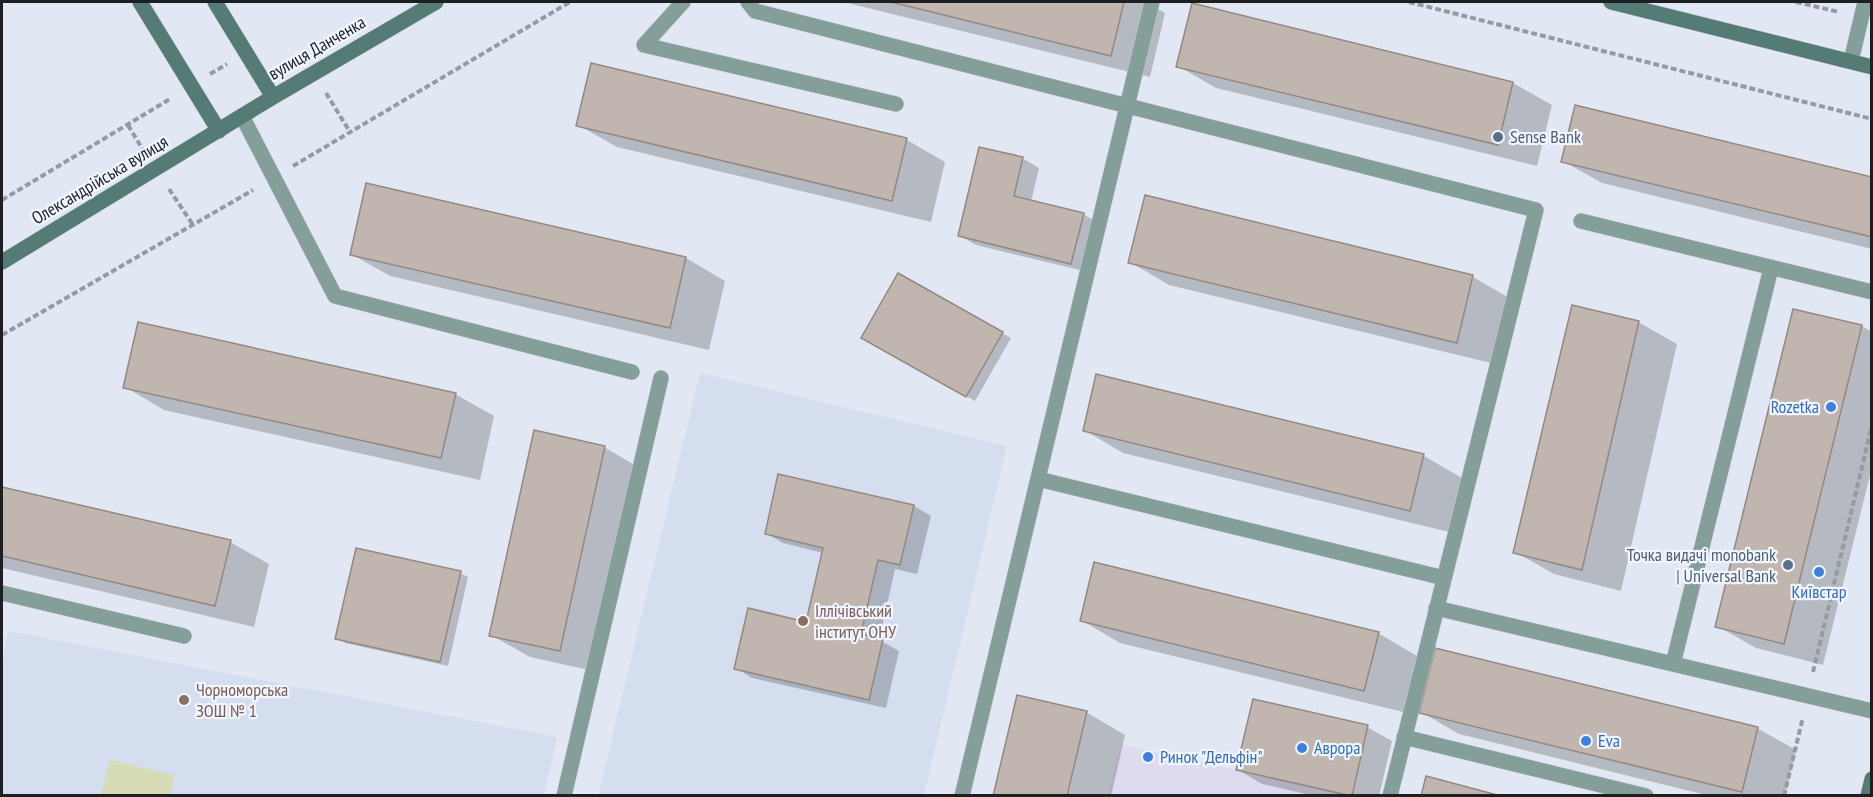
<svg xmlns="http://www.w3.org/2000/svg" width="1873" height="797" font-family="'PT Sans Narrow',sans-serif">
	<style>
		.commercial { fill: #dedbf1 }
		.built { fill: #d4deef }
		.green { fill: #d7dcb6 }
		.shadow { fill: #0003 }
		.building { fill: #c1b6af; stroke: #938882; stroke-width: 1.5 }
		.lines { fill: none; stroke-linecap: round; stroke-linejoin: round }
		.lane-casing { stroke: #bfc4ce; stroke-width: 16 }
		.secondary-casing { stroke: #bfc4ce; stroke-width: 16 }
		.path { stroke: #969ba3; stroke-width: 4; stroke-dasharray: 6 3; stroke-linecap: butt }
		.lane { stroke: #849e99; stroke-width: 15 }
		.secondary { stroke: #547b74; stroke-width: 15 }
		.service-dot { fill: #5c6f8a; stroke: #f1f6fe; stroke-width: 2 }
		.shop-dot { fill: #3f7fe0; stroke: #f1f6fe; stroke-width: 2 }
		.education-dot { fill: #8d6e63; stroke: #f1f6fe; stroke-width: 2 }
		.labels { text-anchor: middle; stroke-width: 4.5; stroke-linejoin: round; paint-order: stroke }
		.street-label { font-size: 18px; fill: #1d1f23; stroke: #f1f6fe }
		.service-label { font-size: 18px; fill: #4e5e75; stroke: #f1f6fe; text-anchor: start }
		.shop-label { font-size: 18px; fill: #366cbe; stroke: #f1f6fe; text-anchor: start }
		.education-label { font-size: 18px; fill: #785e54; stroke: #f1f6fe; text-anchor: start }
	</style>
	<rect width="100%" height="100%" fill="#e2e8f3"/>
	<path class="commercial" d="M1121,744L1346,795H1108Z"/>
	<path class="built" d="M700,373L1007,446L924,795L598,796Z
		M8,631L557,737L544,795L2,796V663Z"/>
	<path class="green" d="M110,760L174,775L170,795H101Z"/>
	<path class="shadow" d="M843,2H1145L1165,13L1150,77Z
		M1193,5L1513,83L1552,105L1537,166L1216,88L1178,66Z
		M592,65L907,140L945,162L931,222L617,147L578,125Z
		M1022,158L1039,168L1031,202L1083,214L1100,224L1088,272L976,245L959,235Z
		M1563,161L1872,178V249L1602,183Z
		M367,185L686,258L725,281L709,350L390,276L351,254Z
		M1146,197L1473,277L1511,299L1495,364L1169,285L1130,262Z
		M899,275L1011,338L975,401L863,337Z
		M1638,322L1677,344L1621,591L1554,574L1515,552Z
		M1862,326L1872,332V467L1823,665L1756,648L1717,626Z
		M1098,376L1424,456L1462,478L1449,532L1123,453L1084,430Z
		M125,387L455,394L494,416L480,480L164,410Z
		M604,447L643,470L598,672L530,657L491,635Z
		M780,476L914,506L931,516L917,574L895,569L879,640L899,651L886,708L752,678L736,668L807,623L823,553L783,543L766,533Z
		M2,488L230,542L269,564L254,627L2,568Z
		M460,573L468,577L448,666L345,643L337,638Z
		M1081,620L1378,633L1417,656L1403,712L1120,643Z
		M1086,712L1125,735L1111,796H995Z
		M1421,712L1757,728L1796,750L1785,796H1710L1459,734Z
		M1367,727L1392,741L1379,796H1314L1262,784L1238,770Z"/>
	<path class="building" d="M891,2H1124L1111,56Z
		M1192,3L1513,82L1498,145L1176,67Z
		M591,63L907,138L892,201L576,126Z
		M1575,105L1872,177V237L1561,162Z
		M979,147L1023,157L1014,196L1084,213L1071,264L958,236Z
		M366,183L686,257L670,328L350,255Z
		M1145,195L1473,275L1457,343L1128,263Z
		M898,273L1003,332L966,397L861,338Z
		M1572,305L1639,321L1582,570L1513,553Z
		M1793,309L1862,325L1784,644L1715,627Z
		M138,322L456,393L441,458L123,388Z
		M1096,374L1424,454L1410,511L1083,431Z
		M534,430L605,446L560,651L489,636Z
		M778,474L914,505L900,565L878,560L861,634L883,639L869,700L734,669L748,608L806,622L823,548L765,534Z
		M2,487L231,540L215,606L2,556Z
		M356,548L461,571L440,662L335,639Z
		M1094,562L1379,632L1364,691L1080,621Z
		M1435,648L1758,727L1742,792L1419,713Z
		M1017,695L1087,711L1067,796H993Z
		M1253,699L1368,725L1352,796L1236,770Z
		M1426,776L1501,796H1421Z"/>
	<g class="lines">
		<defs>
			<path id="lane" d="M683,2L644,45L896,104
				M748,2L755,11L1536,210L1390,796
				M1851,61L1865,2
				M242,116L335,296L632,372
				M1581,221L1872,292
				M1038,479L1444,578
				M2,593L184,636
				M1436,608L1872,711
				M1673,664L1771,268
				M1404,737L1646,796
				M564,796L661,378
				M962,796L1152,2"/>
			<path id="secondary" d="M140,2L219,131
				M215,2L273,97
				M1611,2L1872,67
				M2,262L273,97L436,2
				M1868,796L1872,779"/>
		</defs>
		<use href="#lane" class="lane-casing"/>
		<use href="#secondary" class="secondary-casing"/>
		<path class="path" d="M1409,2L1872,119
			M1796,2L1839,12
			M210,74L227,64
			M326,93L350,132
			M128,125L143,150
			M293,166L570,2
			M169,189L193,225
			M2,200L170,99
			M2,335L253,190
			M1813,672L1872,425
			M1784,796L1803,717"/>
		<use href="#lane" class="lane"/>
		<use href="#secondary" class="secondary"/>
	</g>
	<g class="service-dot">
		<circle cx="1498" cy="137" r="6"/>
		<circle cx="1788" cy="565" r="6"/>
	</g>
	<g class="shop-dot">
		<circle cx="1831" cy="407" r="6"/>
		<circle cx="1819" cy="572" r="6"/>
		<circle cx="1586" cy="741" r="6"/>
		<circle cx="1302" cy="748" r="6"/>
		<circle cx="1148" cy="757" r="6"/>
	</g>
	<g class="education-dot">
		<circle cx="803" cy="621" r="6"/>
		<circle cx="184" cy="700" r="6"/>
	</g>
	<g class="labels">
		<g class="street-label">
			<text transform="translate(317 48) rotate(-30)" y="6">вулиця Данченка</text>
			<text transform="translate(100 180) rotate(-31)" y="6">Олександрійська вулиця</text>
		</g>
		<g class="service-label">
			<text x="1510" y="143">Sense Bank</text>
			<text x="1776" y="561" text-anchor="end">Точка видачі monobank<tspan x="1776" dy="21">| Universal Bank</tspan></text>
		</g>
		<g class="shop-label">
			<text x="1819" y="413" text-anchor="end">Rozetka</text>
			<text x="1819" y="598" text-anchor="middle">Київстар</text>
			<text x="1598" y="747">Eva</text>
			<text x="1314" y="754">Аврора</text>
			<text x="1160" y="763">Ринок "Дельфін"</text>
		</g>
		<g class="education-label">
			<text x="815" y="617">Іллічівський<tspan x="815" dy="21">інститут ОНУ</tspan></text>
			<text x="196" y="696">Чорноморська<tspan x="196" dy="21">ЗОШ № 1</tspan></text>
		</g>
	</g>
	<rect width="1873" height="797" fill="none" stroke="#1d1f23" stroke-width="6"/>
</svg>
